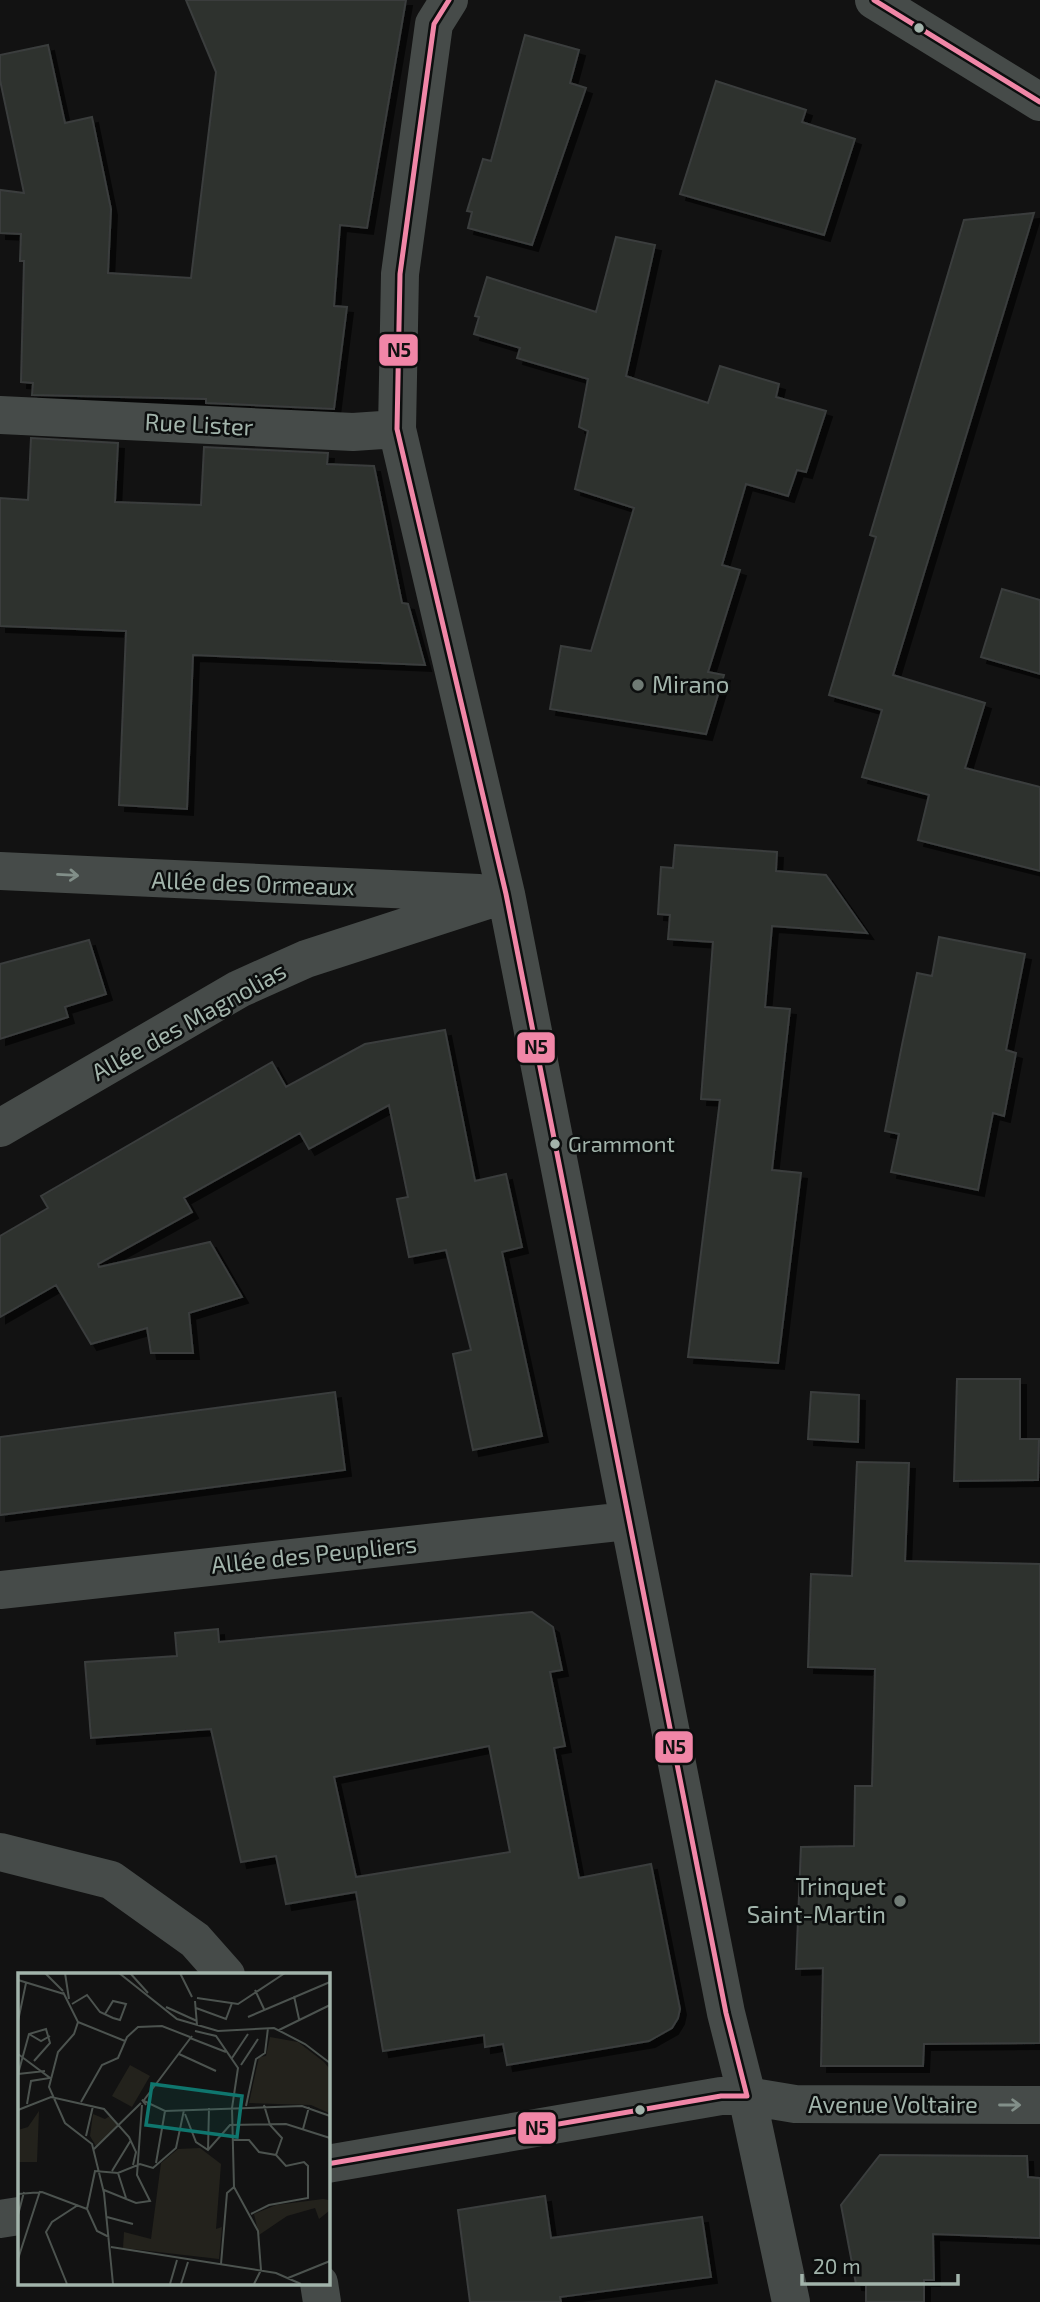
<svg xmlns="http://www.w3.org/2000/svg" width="1040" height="2302" font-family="'Exo 2',sans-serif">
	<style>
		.building { fill: #2e302f; stroke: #3a3e3d; stroke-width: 2; fill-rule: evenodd; filter: url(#shadow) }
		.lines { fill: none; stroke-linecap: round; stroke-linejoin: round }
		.minor { stroke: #464b49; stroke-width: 38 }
		.bus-1-casing { stroke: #0c0e0e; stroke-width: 10 }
		.bus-1 { stroke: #f086a7; stroke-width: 5 }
		.oneway { stroke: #828f89 }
		.bus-dot { fill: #a2b4ab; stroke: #0c0e0e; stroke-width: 2.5 }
		.poi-dot { fill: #707b75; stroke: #0c0e0e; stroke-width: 2.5 }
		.labels { text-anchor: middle; stroke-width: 5; stroke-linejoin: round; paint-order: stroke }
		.bus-label { font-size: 22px; fill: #a2b4ab; stroke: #0c0e0e; text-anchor: start }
		.street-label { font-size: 24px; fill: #a2b4ab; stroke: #0c0e0e }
		.poi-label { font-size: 24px; fill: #a2b4ab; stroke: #0c0e0e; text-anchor: start }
		.inset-road { fill: none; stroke: #4c534f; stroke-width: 2 }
		.view { fill: #0f766e; fill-opacity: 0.15; stroke: #0f766e; stroke-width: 3.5 }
		.inset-edge { fill: none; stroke: #a2b4ab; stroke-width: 3.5 }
		.line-badge { stroke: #0c0e0e; stroke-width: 2.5 }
		.pale-badge-label { font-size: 19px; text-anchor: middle; font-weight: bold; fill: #111 }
	</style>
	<defs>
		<filter id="shadow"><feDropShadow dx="6" dy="6" stdDeviation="0" flood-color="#0009"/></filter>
	</defs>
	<rect width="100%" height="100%" fill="#121212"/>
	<path class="building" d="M186,0H406L367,228L340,225L334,306L347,307L334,409L206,403V399L32,395L33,383L21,382L24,261H20L21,234L0,233V190L24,193L0,80V55L48,45L65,123L92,117L111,209L108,273L191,278L216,72Z
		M525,35L579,50L570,83L586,88L532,245L468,228L472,212L467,211L483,159L491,161Z
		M716,81L806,110L802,122L855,139L824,235L680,194Z
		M1034,213L893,675L985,703L965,768L1040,787V871L918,840L929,795L862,777L882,710L829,695L876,537L870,535L964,220Z
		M616,237L655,245L626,376L708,403L720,366L779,384L776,397L826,411L806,472L797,470L788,496L746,484L722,565L740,570L708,672L724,675L706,734L550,709L561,646L591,651L634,508L575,489L588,431L579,427L588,379L517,358L520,348L474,334L479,317L475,316L487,277L596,312Z
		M31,438L118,443L115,502L201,505L204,447L328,453L327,464L374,466L402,603L408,604L425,665L193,655L187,809L119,805L126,631L0,626V498L28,500Z
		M1002,589L1040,600V674L981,657Z
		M675,845L777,852L776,871L826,875L867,933L772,926L765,1007L790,1009L772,1170L801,1173L778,1363L688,1357L720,1100L701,1099L713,942L668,939L670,915L658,914L661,867L673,868Z
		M939,937L1025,954L1006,1050L1016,1053L1004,1116L993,1113L978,1190L891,1172L899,1134L885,1131L902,1045L917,973L932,976Z
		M89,940L106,994L65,1007L68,1017L0,1039V964Z
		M445,1030L475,1181L506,1174L522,1247L502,1252L542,1436L473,1450L453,1354L471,1350L446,1250L409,1257L397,1199L408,1197L389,1105L309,1149L300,1133L184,1198L192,1212L98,1264L99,1267L210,1242L242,1297L189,1313L193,1353H151L147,1328L91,1344L56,1285L0,1317V1236L48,1208L41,1196L272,1062L286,1087L365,1044Z
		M957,1379H1020V1439H1039L1038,1480L954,1481Z
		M335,1392L345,1470L0,1515V1437Z
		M811,1392L859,1395L858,1442L808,1439Z
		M857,1462L909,1463L905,1561L1040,1564V2043L924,2044L923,2066H821L823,1968L796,1969L801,1847L854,1846L855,1786H872L875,1669L808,1667L811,1574L852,1576Z
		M532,1612L553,1627L562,1670L550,1672L565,1746L554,1748L579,1878L651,1864L680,2009L678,2018L672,2028L649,2041L507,2065L503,2044L485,2047L484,2035L383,2051L356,1892L286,1904L276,1856L241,1862L211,1729L91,1738L85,1662L177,1656L175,1633L218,1629L219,1642ZM489,1746L510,1852L356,1877L334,1777Z
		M880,2155L1027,2156L1028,2177L1040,2178V2238L933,2234L934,2280H924V2302H866V2285L856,2284L841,2205Z
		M545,2196L551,2238L702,2217L711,2277L560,2297L561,2302H470L458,2210Z"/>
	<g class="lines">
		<path class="minor" d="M449,0L434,24L400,274L397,429L506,894L726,2013L747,2096L791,2302
			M874,0L1040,102
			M0,415L353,432L397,429
			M0,871L479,893
			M0,1128L239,989L306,959L506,894
			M0,1590L627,1521
			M0,1852L111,1880L195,1940L226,1975
			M327,2164L721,2096H747L795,2104L1040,2105
			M0,2219L19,2216
			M319,2283L322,2302"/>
		<defs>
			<path id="bus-1" d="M449,0L434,24L400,274L397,429L506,894L726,2013L747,2096
				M874,0L1040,102
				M327,2164L721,2096H747"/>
		</defs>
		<use href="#bus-1" class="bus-1-casing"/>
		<use href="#bus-1" class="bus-1"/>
	</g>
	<defs><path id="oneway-shaft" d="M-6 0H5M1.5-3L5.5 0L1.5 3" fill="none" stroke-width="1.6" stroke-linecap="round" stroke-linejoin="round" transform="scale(1.75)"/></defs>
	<g class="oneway">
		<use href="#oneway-shaft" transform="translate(68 875) rotate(3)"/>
		<use href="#oneway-shaft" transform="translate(1010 2105)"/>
	</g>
	<g class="bus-dot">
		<circle cx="919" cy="28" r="6"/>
		<circle cx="555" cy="1144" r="6"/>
		<circle cx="640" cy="2110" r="6"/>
	</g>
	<g class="poi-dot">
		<circle cx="638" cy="685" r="7"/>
		<circle cx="900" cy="1901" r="7"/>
	</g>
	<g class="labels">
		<g class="bus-label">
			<text x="568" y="1152">Grammont</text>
		</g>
		<g class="street-label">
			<text transform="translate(199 425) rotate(3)" y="8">Rue Lister</text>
			<text transform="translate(253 884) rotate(2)" y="8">Allée des Ormeaux</text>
			<text transform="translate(189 1022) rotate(-29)" y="8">Allée des Magnolias</text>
			<text transform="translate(314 1555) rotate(-6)" y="8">Allée des Peupliers</text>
			<text x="893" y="2113">Avenue Voltaire</text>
		</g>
		<g class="poi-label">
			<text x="652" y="693">Mirano</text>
			<text x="886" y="1895" text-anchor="end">Trinquet<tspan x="886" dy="28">Saint-Martin</tspan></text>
		</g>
	</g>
	<g transform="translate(18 1973)">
		<rect width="312" height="312" fill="#121212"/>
		<path d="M252,64L280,69L306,89L311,95V140L293,132L231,130L241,84L248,83ZM112,92L132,103L114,134L94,123ZM21,138L19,189H0V157L10,154ZM75,141L87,146L92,143L101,152L78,173L72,163ZM182,175L203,191L198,256L204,254L201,286L105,275L106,259L133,266L143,190L160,176ZM305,226L311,227V238L301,246L297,235L269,243L241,262L236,241L258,232Z" fill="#23221c"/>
		<path class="inset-road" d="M27,0L45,18M47,0L51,26M101,0L159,46L200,58L256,55L287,71L312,90M112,0L130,20M162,0L174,24M0,7L46,21M237,17L246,36M45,19L60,49L56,61L40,79L31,114L47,150L74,171L86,220L95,311M276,23L281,46M179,25L220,31L267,0M177,28L179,52M54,31L69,22L82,39L95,45L102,47L108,31L95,28L87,41M148,34L179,48M178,35L208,46L214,30M230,44L312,9M0,48L8,10M60,49L107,68M261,57L312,32M177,58L198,63L220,95L214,135L216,214L240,258L243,297L236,311M11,61L23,68L32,63M172,65L208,79M0,81L32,105L13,108L9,131M161,81L198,98M214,85L230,61M223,92L240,66M0,101L11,61L28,56L32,70L16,88M0,101L27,98M126,127L174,63M63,129L84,92L100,85L109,64L120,54L144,53L172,64M128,132L124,127L147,138L284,133L312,143M246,132L252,152L264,165L258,182M228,133L238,86L247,80L250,55M0,137L33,124L86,136L111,164L118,179L115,192M167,141L178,169L190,177L212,152L268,151L312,165M285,156L291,134M68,163L75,133M215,167H231L241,179L258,182L268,193L286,189L290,193V225L251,232L233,241M76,176L123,130M190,177L191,135M138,190L147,138M94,198L113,167M100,200L108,225M86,217L118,230L132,228L119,202L124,132M0,221L24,219L69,236M0,242L6,219M89,244L115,251M91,264L79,258L69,236L77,198L100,200L122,191L135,195L158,175L166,137M93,274L258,300L283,311M0,286L22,218M203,291L209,220L216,214M270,305L312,288M49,311L28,259L34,249L60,232M152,311L159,287M163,311L170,289"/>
		<path class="view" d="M134,111L224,123L219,164L128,152Z"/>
		<rect width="312" height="312" class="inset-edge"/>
	</g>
	<g class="line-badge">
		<rect x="378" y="333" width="41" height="34" rx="7" fill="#f086a7"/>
		<rect x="516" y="1031" width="40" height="33" rx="7" fill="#f086a7"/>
		<rect x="654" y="1730" width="40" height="34" rx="7" fill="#f086a7"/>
		<rect x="517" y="2111" width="40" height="34" rx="7" fill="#f086a7"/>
	</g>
	<g class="pale-badge-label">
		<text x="399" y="357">N5</text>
		<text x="536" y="1054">N5</text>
		<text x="674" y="1754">N5</text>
		<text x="537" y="2135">N5</text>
	</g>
	<path d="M802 2274v10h156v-10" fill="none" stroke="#a2b4ab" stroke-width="3.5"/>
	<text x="813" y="2274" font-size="21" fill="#a2b4ab" stroke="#0c0e0e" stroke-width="5" paint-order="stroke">20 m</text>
</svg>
